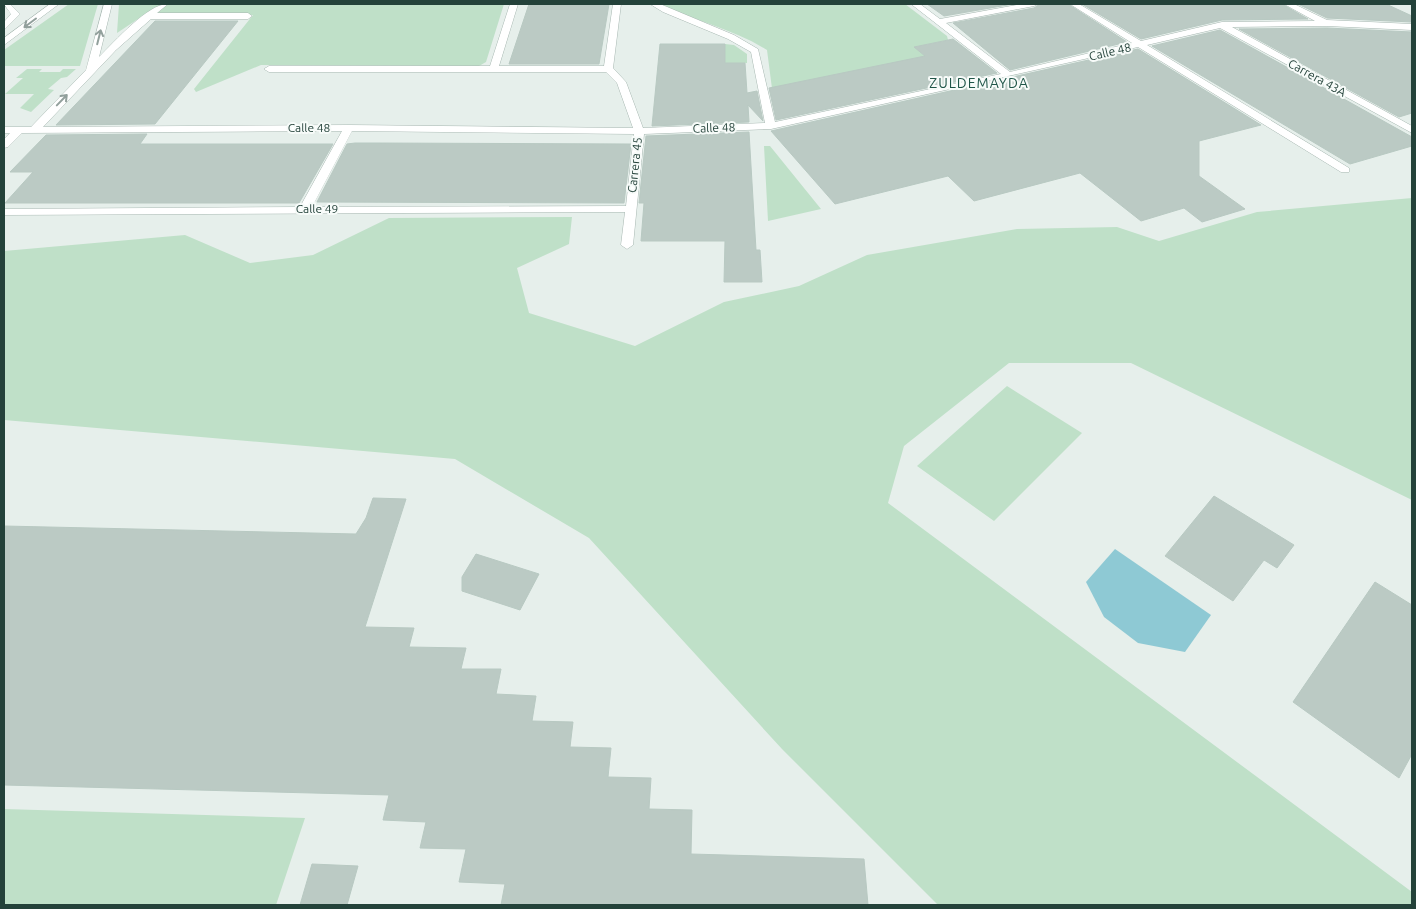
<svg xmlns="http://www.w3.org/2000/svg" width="1416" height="909" font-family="Ubuntu,sans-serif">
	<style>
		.green { fill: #bfe0c8 }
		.water { fill: #8ec9d4 }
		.building { fill: #bbcac4; stroke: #b8c9c2 }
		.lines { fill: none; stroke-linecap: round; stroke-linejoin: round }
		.minor-casing { stroke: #a8b8b2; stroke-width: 1 }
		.minor { fill: #fff; fill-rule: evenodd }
		.oneway { stroke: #92a09c }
		.labels { text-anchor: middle; stroke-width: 4; stroke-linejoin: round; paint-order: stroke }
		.far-street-label { font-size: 12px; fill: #24423a; stroke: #f7fbf9 }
		.far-neighbourhood-label { font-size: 14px; letter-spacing: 1px; fill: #1f5548; stroke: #f7fbf9 }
	</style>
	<rect width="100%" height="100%" fill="#e6efeb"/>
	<path class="green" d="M69,4H98L80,66H4V50Z
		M119,4H504L486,62L479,66L261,65L196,92L194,89L253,15H144L117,33Z
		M661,4H905L947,36L948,40L915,47L925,56L774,104L767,50C734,29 696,22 661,4Z
		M725,44L734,45L747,54V63H725Z
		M27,69H42L39,72H60L63,69H76L67,77L61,78L48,89L54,90L31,112L20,108L34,94H5L23,78H16Z
		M764,146H770L821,209L768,221Z
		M1412,198V500L1131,363H1009L904,446L888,503L1412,892V905H938L782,749L589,538L455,459L4,420V251L185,235L250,263L313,255L389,218L572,217L569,244L517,268L529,313L635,346L724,302L799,286L867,255L1017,229L1117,227L1159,241L1257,212Z
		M1007,386L1082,433L994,521L917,466Z
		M4,809L305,818L276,905H4Z"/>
	<path class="water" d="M1115,549L1211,615L1185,652L1138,643L1104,617L1086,582Z"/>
	<path class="building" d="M529,4H609L599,64H509Z
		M927,4H1013L944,16Z
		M1040,4H1068L1127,42L1010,70L953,23L1034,8Z
		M1082,4H1282L1308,19L1222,20L1141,39Z
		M1298,4H1386L1412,16V22L1327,18Z
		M155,21H238L155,124L56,125Z
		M1327,28L1412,32V113L1399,117L1239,29Z
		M1220,30L1412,137V146L1350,164L1152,46Z
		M953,39L997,73L776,120L769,88L925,56L914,47Z
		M660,44H725V63H745L747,93L757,91L763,121L748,105L749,122L652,126Z
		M1138,49L1261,125L1199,141V176L1245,209L1202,222L1184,208L1141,221L1080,173L974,201L948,176L835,204L771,131Z
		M749,132L756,250H760L762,282H724L725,241H641L644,203H639L646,136Z
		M147,134L140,144H333L299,203H5L33,172H10L46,135Z
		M355,143H377L631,144L624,203L317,202L347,144Z
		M1214,496L1294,545L1277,568L1264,560L1233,601L1165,556Z
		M373,498L406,499L365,627L414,628L409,647L466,648L461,669H501L496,694L536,696L532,721L573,722L570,747L611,748L608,777L651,778L649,809L692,810L691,854L864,859L868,905H501L505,884L459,882L466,849L420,848L426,822L383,820L389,795L4,785V526L356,534L366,518Z
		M476,554L539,574L520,610L462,591V577Z
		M1375,582L1412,605V754L1399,778L1293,702Z
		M312,864L358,866L347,905H300Z"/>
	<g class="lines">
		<defs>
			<path id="minor" d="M4,4H10L20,14L4,30V22L11,14Z
				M50,4H59L4,45V38Z
				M104,4H112L99,57C114,42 149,3 168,4L157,13H248L252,16L248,19H151L116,50L43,127L349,125L633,128L617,83L606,72H269L264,69L269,66H490L510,4H518L499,66H604L613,4H621L613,68L626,82L643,128L765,123L751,52L728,39L663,12L650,4H660L734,35L758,49L775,122L1001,74L911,4H920L940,19L1022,4H1038L1034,6L946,23L1010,72L1132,43L1070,4H1079L1141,41L1222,22L1315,21L1284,4H1294L1327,20L1412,24V30L1327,26L1232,27L1412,126V133L1220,28L1147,45L1349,168V172H1341L1138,47L771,129L644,134L633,245L627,249L621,245L625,212L4,215V209L300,207L342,131L22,133L8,147L4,148V139L10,133H4V127H31L86,70ZM352,131L634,134L626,206L312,207Z"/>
		</defs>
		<use href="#minor" class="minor-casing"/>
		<use href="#minor" class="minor"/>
	</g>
	<defs><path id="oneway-shaft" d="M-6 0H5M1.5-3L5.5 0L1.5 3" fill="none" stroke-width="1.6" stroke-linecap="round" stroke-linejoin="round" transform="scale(1.25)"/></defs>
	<g class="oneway">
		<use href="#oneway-shaft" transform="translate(30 23) rotate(143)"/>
		<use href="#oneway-shaft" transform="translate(99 37) rotate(-76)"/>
		<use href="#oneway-shaft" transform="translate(62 100) rotate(-46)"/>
	</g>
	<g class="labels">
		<g class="far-street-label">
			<text transform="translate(1110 52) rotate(-13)" y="4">Calle 48</text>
			<text transform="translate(1317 78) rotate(29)" y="4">Carrera 43A</text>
			<text x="309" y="132">Calle 48</text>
			<text transform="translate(714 128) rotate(-2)" y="4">Calle 48</text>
			<text transform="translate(635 165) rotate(-84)" y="4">Carrera 45</text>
			<text x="317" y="213">Calle 49</text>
		</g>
		<g class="far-neighbourhood-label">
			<text x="979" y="88">ZULDEMAYDA</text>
		</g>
	</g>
	<rect width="1416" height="909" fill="none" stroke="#24423a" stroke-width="10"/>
</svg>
